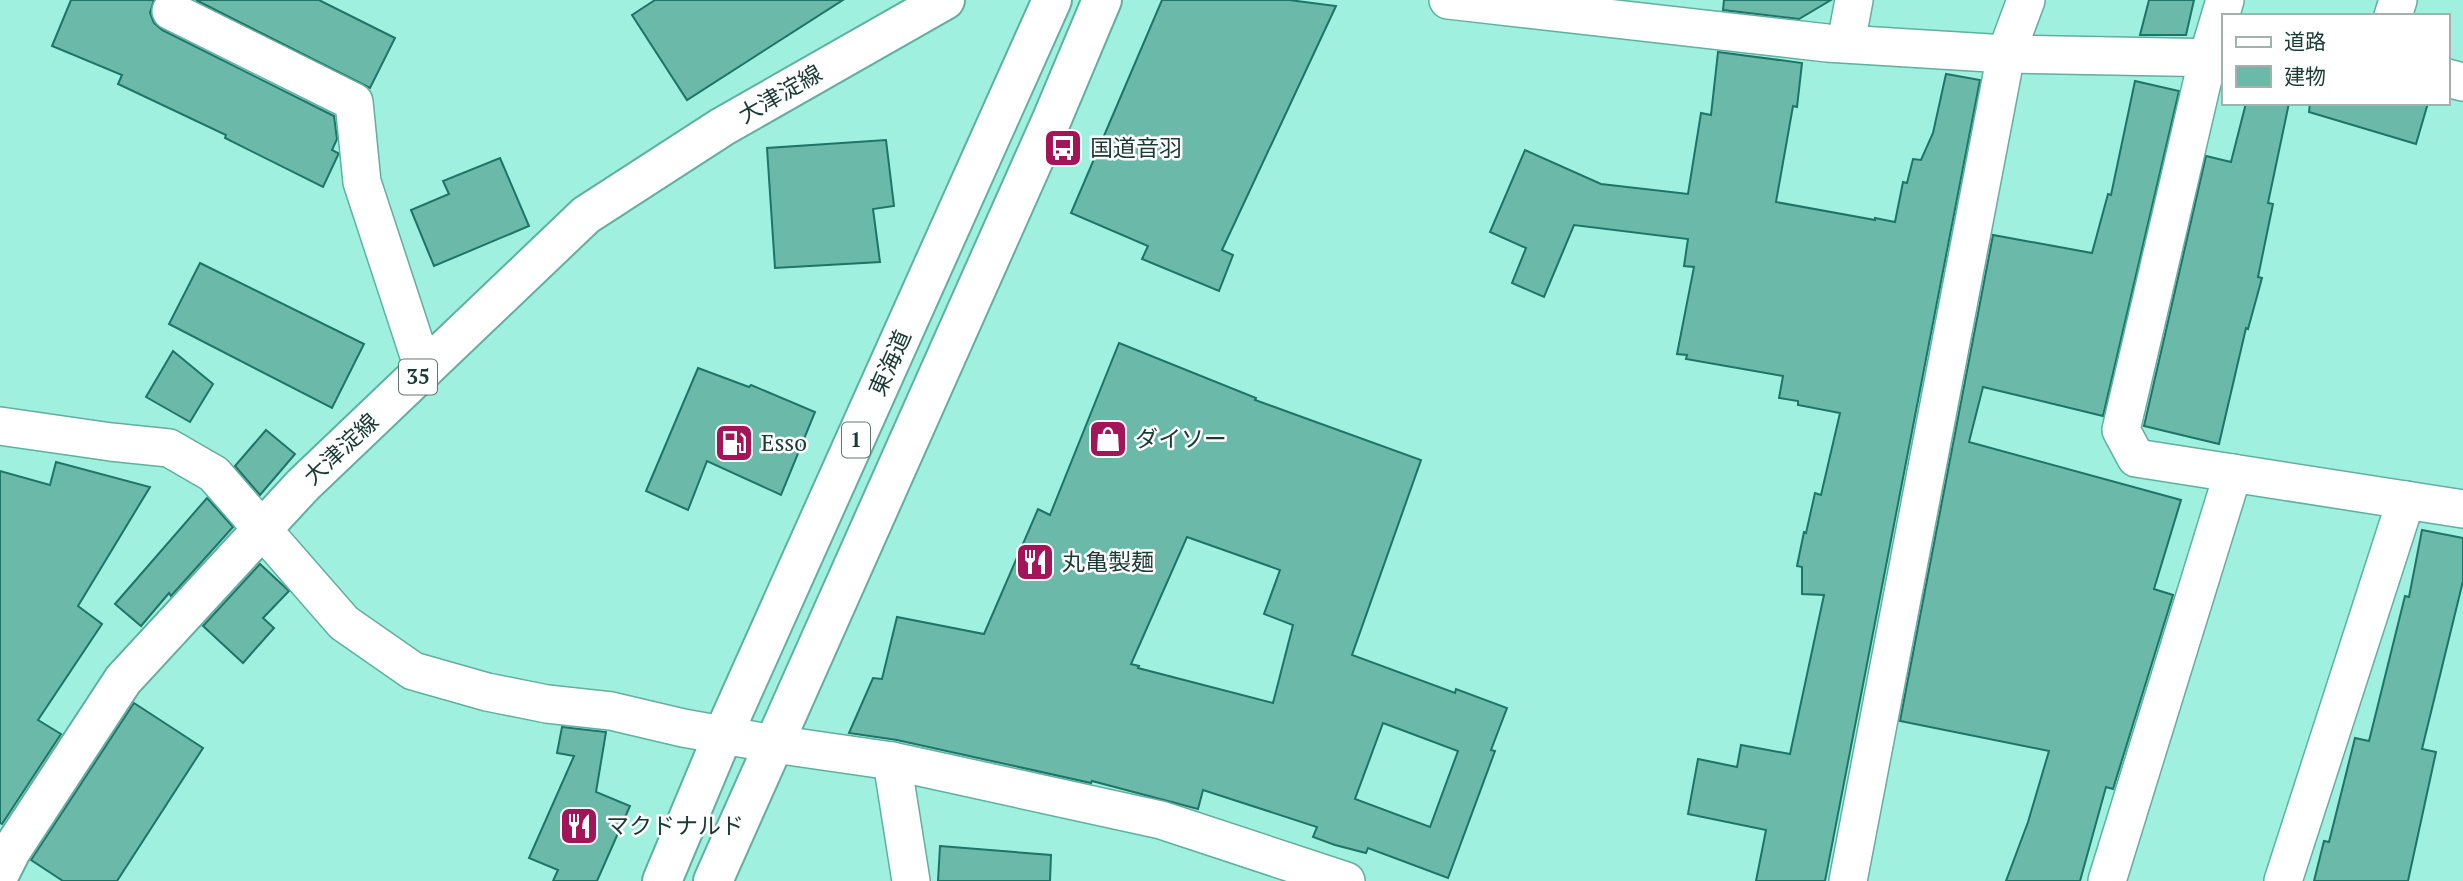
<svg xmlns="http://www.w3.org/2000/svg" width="2463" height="881" font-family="'PT Serif','Noto Sans JP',serif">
<rect width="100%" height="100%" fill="#a0f0df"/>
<g fill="#6ab9a9" stroke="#1e7466" stroke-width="2" fill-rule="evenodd">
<path d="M 71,0 L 154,0 L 150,13 L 154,23 L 162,30 L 334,116 L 337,139 L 332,150 L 338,153 L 338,155 L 323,187 L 225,138 L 226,135 L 118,84 L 122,75 L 52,46 Z"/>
<path d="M 196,0 L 319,0 L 395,38 L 370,88 Z"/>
<path d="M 655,0 L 843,0 L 687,100 L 632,15 Z"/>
<path d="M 1162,0 L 1289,0 L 1336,6 L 1222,250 L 1233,255 L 1219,291 L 1142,259 L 1148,246 L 1071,213 Z"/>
<path d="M 1724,0 L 1831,0 L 1799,19 L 1723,10 Z"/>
<path d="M 2149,0 L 2194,0 L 2186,35 L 2140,35 Z"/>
<path d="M 1718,52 L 1802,63 L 1797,107 L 1793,106 L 1776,202 L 1875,220 L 1875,218 L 1895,222 L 1903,182 L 1907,183 L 1913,159 L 1921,160 L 1933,133 L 1946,74 L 1980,80 L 1825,881 L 1756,881 L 1766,830 L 1688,814 L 1698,759 L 1737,767 L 1741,745 L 1790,754 L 1824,595 L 1802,594 L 1802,567 L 1797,566 L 1804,532 L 1806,533 L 1815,493 L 1821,495 L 1840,413 L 1798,405 L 1798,401 L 1779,398 L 1783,376 L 1686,359 L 1687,355 L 1677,354 L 1694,267 L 1684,266 L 1688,239 L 1574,225 L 1544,297 L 1512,283 L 1526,248 L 1490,232 L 1525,150 L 1601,184 L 1688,194 L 1701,113 L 1711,115 Z"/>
<path d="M 2135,81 L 2179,91 L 2103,416 L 1983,387 L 1969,442 L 2181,500 L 2154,589 L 2173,595 L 2113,789 L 2106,787 L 2080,881 L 2006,881 L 2028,822 L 2049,751 L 1900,721 L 1993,235 L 2092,253 L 2108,194 L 2111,195 Z"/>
<path d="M 2246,103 L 2289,103 L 2268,203 L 2273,204 L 2258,277 L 2262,278 L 2248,329 L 2246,328 L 2219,444 L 2144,426 L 2206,156 L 2231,162 Z"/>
<path d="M 2310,103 L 2428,103 L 2416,144 L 2309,112 Z"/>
<path d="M 886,140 L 894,206 L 873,209 L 880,262 L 775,268 L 767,148 Z"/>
<path d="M 500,158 L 529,226 L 434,266 L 411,210 L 449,194 L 443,181 Z"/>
<path d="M 200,263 L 364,344 L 332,408 L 169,324 Z"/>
<path d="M 1119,343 L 1256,398 L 1255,400 L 1421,460 L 1352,655 L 1455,693 L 1456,689 L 1507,708 L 1491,750 L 1495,751 L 1448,878 L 1368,848 L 1366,853 L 1335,845 L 1313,837 L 1317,827 L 1203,790 L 1198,809 L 1092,781 L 1091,783 L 897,740 L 849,733 L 873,678 L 882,679 L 897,617 L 984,634 L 1038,509 L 1050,515 ZM 1187,537 L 1280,570 L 1264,614 L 1293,625 L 1273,703 L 1138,668 L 1139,666 L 1131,664 ZM 1383,723 L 1458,751 L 1430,827 L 1355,799 Z"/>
<path d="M 173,351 L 213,384 L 190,422 L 146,397 Z"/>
<path d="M 698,368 L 749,387 L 751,385 L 815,412 L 781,495 L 707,461 L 688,510 L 646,491 Z"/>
<path d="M 266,430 L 295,454 L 260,495 L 235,466 Z"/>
<path d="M 56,462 L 150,487 L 78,606 L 102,624 L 38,720 L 61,734 L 2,824 L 0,823 L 0,471 L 50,485 Z"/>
<path d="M 207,498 L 233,527 L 171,596 L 169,593 L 141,626 L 115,604 Z"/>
<path d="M 2422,530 L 2463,538 L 2463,581 L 2422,749 L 2436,752 L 2408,881 L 2314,881 L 2324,841 L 2329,842 L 2355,738 L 2369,741 L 2405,596 L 2409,597 Z"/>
<path d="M 260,564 L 289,591 L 263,618 L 274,628 L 243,663 L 203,626 Z"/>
<path d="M 134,703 L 203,748 L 117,881 L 63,881 L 31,860 Z"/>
<path d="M 562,727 L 606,732 L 596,792 L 630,806 L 597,881 L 553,881 L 558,870 L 529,858 L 574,756 L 557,753 Z"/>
<path d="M 940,846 L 1051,855 L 1050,881 L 938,881 Z"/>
</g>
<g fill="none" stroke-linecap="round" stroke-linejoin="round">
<defs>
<g id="minor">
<path d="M 1448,0 L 1827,43 L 2006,54 L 2223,58"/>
<path d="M 2225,0 L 2208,57 L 2121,430 L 2136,458 L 2463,509"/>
<path d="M 171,11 L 354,102 L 362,182 L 424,371"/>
<path d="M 2393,16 L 2398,0"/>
<path d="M 1846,43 L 1854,0"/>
<path d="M 2447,78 L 2463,82"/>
<path d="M 0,426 L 111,442 L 169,448 L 214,474 L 344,623 L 413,671 L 487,692 L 547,704 L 611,711 L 683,728 L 774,744 L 892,761 L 1161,820 L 1346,881"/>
<path d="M 892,761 L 911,881"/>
<path d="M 1848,881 L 2006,54 L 2026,0"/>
<path d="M 2107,881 L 2233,473"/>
<path d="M 2283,881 L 2406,500"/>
</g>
<path id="primary" d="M 0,873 L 11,851 L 123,680 L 303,485 L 586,215 L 722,127 L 945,0"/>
<g id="trunk">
<path d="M 662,881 L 723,735 L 1052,0"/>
<path d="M 713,881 L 1052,119 L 1102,0"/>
</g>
</defs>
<use href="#minor" stroke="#60af9f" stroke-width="40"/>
<use href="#primary" stroke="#60af9f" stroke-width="42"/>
<use href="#trunk" stroke="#60af9f" stroke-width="42"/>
<use href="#minor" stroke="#fff" stroke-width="37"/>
<use href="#primary" stroke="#fff" stroke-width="38"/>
<use href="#trunk" stroke="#fff" stroke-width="38"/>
</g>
<defs>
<symbol id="bus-square" viewBox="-11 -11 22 22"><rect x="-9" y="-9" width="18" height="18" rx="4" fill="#a31459" stroke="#fff"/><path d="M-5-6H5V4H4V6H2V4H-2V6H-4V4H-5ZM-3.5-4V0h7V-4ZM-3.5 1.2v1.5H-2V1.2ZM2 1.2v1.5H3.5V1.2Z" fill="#fff"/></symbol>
<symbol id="shop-square" viewBox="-11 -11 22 22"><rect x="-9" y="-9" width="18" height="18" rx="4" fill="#a31459" stroke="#fff"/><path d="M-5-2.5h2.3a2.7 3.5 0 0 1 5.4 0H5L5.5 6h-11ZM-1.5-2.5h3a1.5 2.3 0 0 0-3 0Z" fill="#fff"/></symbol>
<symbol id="fuel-square" viewBox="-11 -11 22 22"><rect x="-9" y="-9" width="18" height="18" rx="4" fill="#a31459" stroke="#fff"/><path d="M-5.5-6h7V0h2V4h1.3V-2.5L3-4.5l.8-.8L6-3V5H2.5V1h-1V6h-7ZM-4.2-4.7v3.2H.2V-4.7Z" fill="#fff"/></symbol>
<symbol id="restaurant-square" viewBox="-11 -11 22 22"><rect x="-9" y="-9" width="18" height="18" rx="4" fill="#a31459" stroke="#fff"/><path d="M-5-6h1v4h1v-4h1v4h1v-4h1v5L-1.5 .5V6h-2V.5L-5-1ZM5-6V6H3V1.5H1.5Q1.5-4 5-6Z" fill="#fff"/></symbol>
</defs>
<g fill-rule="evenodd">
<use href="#bus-square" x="1041" y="126" width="44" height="44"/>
<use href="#shop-square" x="1086" y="417" width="44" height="44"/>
<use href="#fuel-square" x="712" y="421" width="44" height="44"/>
<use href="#restaurant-square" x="1013" y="540" width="44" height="44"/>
<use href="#restaurant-square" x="557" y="804" width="44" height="44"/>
</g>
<g text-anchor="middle" stroke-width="5" stroke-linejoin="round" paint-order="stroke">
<g fill="#fff" stroke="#5f7671" stroke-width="2">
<rect x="399" y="359.5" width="38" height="35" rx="5"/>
<rect x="842" y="422.5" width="28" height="35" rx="5"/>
</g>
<g font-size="21" font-weight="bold" fill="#1a3b34">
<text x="418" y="384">35</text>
<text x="856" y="447">1</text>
</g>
<g font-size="23" fill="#1a3b34" stroke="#fff">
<text transform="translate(780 94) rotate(-30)" y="8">大津淀線</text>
<text transform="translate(890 363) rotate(-66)" y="8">東海道</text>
<text transform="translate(341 449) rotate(-43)" y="8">大津淀線</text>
</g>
<g font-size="23" fill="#1a3b34" stroke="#fff" text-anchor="start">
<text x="1090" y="156">国道音羽</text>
<text x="1135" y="447">ダイソー</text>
<text x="761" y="451">Esso</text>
<text x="1062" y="570">丸亀製麺</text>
<text x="606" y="834">マクドナルド</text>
</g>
</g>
<rect x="2222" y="14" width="228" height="91" fill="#ffffff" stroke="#a3b1ae" stroke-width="2"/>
<rect x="2236" y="37" width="35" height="10" fill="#ffffff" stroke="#a3b1ae" stroke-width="2"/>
<text x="2284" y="49" font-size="21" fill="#1a3b34">道路</text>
<rect x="2236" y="66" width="35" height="21" fill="#6ab9a9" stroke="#a3b1ae" stroke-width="2"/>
<text x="2284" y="84" font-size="21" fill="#1a3b34">建物</text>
</svg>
